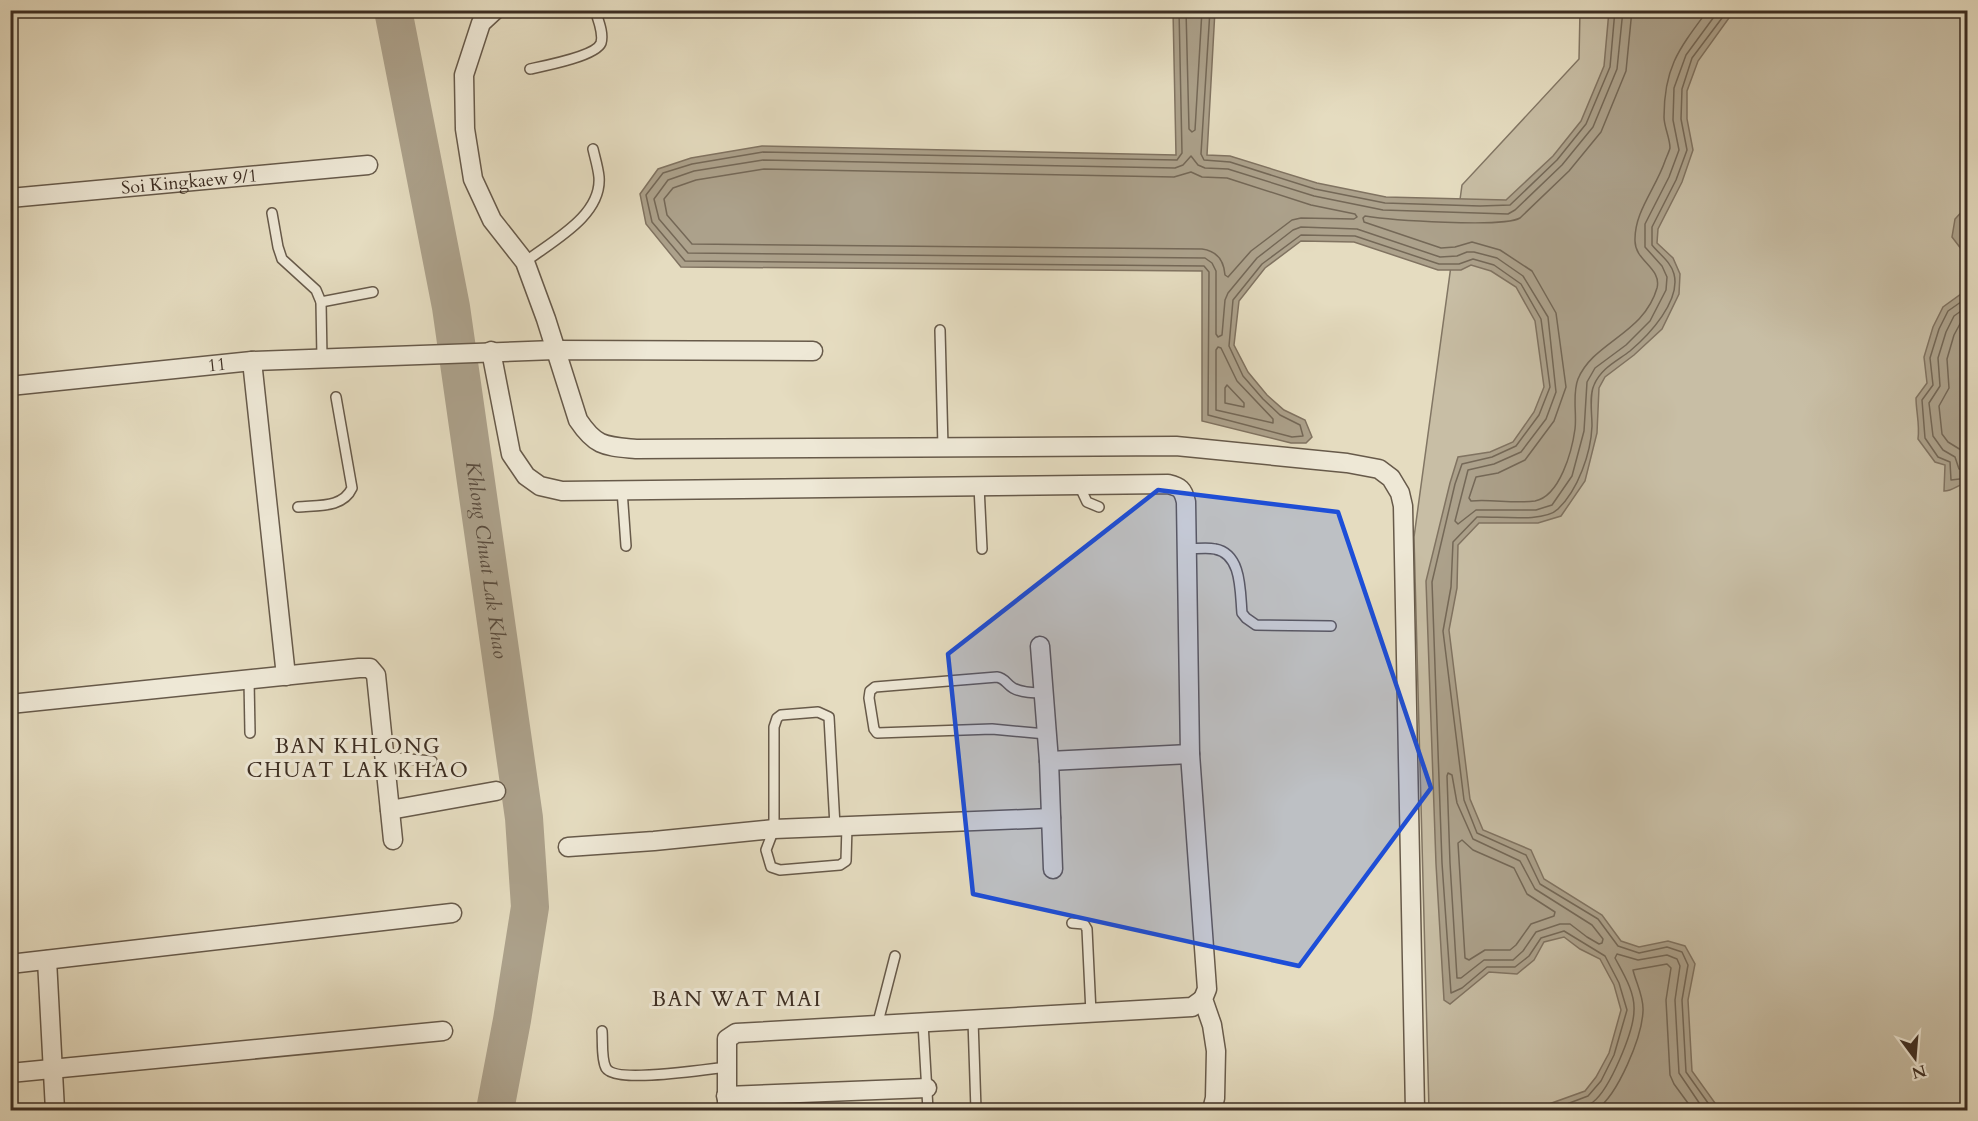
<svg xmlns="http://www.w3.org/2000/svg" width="1978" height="1121" font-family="Cardo,serif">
<rect width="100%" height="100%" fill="#e5dcc0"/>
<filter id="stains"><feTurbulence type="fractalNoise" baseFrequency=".00333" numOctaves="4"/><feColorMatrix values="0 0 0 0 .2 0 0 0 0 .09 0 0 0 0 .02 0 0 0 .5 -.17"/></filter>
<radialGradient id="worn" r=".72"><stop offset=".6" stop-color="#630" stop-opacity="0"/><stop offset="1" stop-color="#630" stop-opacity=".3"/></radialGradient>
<path fill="#c8bea5" stroke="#827664" stroke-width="1.5" d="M 1580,11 L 1967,11 L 1967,1110 L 1429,1110 L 1414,537 L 1462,185 L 1579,59 Z"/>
<g fill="#aca18b" stroke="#807361" stroke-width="1.5">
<path d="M 1215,10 L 1207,155 L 1230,156 L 1317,183 L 1386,197 L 1506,200 L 1553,156 L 1581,121 L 1604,66 L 1609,11 L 1734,11 L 1698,61 L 1687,91 L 1687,119 L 1693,150 L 1682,182 L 1658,229 L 1657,243 L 1673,258 L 1680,274 L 1679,294 L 1662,329 L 1634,355 L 1605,377 L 1599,388 L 1597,433 L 1585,481 L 1561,516 L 1538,523 L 1479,523 L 1458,545 L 1457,588 L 1449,630 L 1470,799 L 1483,830 L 1531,850 L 1544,879 L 1602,915 L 1621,941 L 1639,947 L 1668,941 L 1685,946 L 1695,964 L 1688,1000 L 1692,1071 L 1720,1110 L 1542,1110 L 1549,1104 L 1585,1091 L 1596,1077 L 1609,1053 L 1621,1010 L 1614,985 L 1600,959 L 1580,949 L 1564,937 L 1544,942 L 1534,960 L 1517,974 L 1489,972 L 1450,1004 L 1444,1000 L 1436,864 L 1426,581 L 1450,483 L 1458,457 L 1490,452 L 1513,442 L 1534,412 L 1544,387 L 1535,321 L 1516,287 L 1491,271 L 1471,265 L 1461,270 L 1438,270 L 1354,242 L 1301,241 L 1265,268 L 1239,301 L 1234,345 L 1248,372 L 1267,395 L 1284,410 L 1305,420 L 1312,437 L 1306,443 L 1291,443 L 1202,421 L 1202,271 L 681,267 L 646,224 L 640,194 L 658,169 L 691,158 L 762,146 L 1176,155 L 1173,11 Z"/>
<path d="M 1967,206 L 1967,262 L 1965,254 L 1952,237 L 1955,219 Z"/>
<path d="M 1967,285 L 1967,483 C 1958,484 1954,491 1944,491 L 1945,465 L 1935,462 L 1918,439 C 1920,425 1916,411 1916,398 L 1927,383 L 1924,357 L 1933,327 L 1943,307 L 1965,291 Z"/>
</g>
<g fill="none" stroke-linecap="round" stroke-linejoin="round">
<g stroke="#746857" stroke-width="1.5">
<path d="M 1179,10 L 1182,153 L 1177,160 L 763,152 L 692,164 L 663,173 L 646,195 L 652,222 L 685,261 L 1204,266 L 1209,272 L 1208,415 L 1292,437 L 1303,436 L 1300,425 L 1280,415 L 1263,399 L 1243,376 L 1229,346 L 1233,300 L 1262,264 L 1301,235 L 1355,236 L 1439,264 L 1459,264 L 1473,259 L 1494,265 L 1521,284 L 1541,319 L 1550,387 L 1539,415 L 1516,446 L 1492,457 L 1462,464 L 1455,484 L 1432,582 L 1442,863 L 1451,993 L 1462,988 L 1487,967 L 1515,967 L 1529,956 L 1541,938 L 1564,931 L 1605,956 L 1619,983 L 1627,1010 L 1614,1055 L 1601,1081 L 1588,1096 L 1551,1110"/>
<path d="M 1186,10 L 1189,129 L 1192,132 L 1195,130 L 1202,10"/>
<path d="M 1210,10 L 1201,154 L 1204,160 L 1230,162 L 1315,189 L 1385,203 L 1480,206 L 1510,205 L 1557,160 L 1586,124 L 1610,67 L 1615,10"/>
<path d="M 1623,10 L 1617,69 L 1593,127 L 1562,165 L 1515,210 L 1508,214 L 1383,210 L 1314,196 L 1228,169 L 1205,168 L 1198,165 L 1191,156 L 1183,165 L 1175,168 L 763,160 L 694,171 L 668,180 L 654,199 L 659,219 L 688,253 L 1205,258 L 1212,263 L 1216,271 L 1216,334 L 1218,337 L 1222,335 L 1225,300 L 1228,293 L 1257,258 L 1293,230 L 1301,227 L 1357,229 L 1440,257 L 1457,256 L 1467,252 L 1474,252 L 1497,258 L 1523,276 L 1548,317 L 1556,392 L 1546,419 L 1521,452 L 1494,464 L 1468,470 L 1455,521 L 1458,524 L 1476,510 L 1536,510 L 1552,505 L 1572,476 L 1584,431 L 1587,382 L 1595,368 L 1626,345 L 1650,321 L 1666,290 L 1667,277 L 1662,266 L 1645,247 L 1645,224 L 1669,177 L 1679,150 L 1673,120 L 1674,88 L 1686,55 L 1719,10"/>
<path d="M 1632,10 L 1626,71 L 1601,132 L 1569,171 L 1520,218 C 1503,228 1389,220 1365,216 L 1363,218 L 1364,222 L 1441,248 L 1455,247 L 1472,242 L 1500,250 L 1532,271 L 1556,313 L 1566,387 L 1554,421 L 1525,460 L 1498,473 L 1476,477 L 1469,498 L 1471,501 C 1492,499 1514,504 1535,501 C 1560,496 1572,451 1575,429 C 1577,414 1572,394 1578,379 C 1593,342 1644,334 1657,288 C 1662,268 1635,261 1635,241 C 1634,212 1656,188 1665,161 C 1666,158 1669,152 1670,148 C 1670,138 1664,127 1664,117 C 1664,67 1679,49 1708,10"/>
<path d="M 764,169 L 1174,177 L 1191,172 L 1202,177 L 1227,178 L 1311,205 L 1355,214 L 1357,217 L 1354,219 L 1301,218 L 1292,220 L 1251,251 L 1228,277 L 1225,275 C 1224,261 1217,251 1202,249 L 692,244 L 667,215 L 664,199 L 673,188 L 696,180 Z"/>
<path d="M 1968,297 L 1948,311 L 1939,329 L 1930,358 L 1933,385 L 1922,400 L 1925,438 L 1938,457 L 1950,462 L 1951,480 L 1968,478"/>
<path d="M 1968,306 L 1954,316 L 1946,332 L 1938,358 L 1940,386 L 1929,403 L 1933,436 L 1943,450 L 1955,457 L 1959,469 L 1968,470"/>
<path d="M 1968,317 L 1961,322 L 1954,335 L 1947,359 L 1949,388 L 1939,406 L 1942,434 L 1948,442 L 1961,450 L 1968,461"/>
<path d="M 1218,347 L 1221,348 L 1237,381 L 1273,419 L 1273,423 L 1216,410 L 1216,350 Z"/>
<path d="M 1227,385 L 1244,403 L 1244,407 L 1225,403 L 1225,388 Z"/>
<path d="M 1448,773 L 1452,775 L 1457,803 L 1473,839 L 1520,861 L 1535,889 L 1592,925 L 1603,939 L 1602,943 L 1599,944 L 1587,937 L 1570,924 L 1560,924 L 1536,932 L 1523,951 L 1513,960 L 1484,960 L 1461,978 L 1457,978 L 1450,863 L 1447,776 Z"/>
<path d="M 1462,840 L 1473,850 L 1514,868 L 1527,894 L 1555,912 L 1554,916 L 1531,924 L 1516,945 L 1510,950 L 1485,950 L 1469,960 L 1465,958 L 1458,843 Z"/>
<path d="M 1571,1110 C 1578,1108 1587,1106 1593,1102 C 1610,1089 1634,1031 1634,1010 C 1635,992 1623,973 1615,958 L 1617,954 L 1638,960 L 1667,955 L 1677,959 L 1680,966 L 1675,1000 L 1679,1073 L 1704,1110"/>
<path d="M 1596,1110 C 1618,1095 1642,1037 1643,1011 C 1644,997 1636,983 1633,970 L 1667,964 L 1671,968 L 1666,1000 L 1670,1075 L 1674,1084 L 1693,1110"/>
<path d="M 1713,1110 L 1686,1072 L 1682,1000 L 1688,965 L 1682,952 L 1667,947 L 1639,953 L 1618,946 L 1598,919 L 1540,884 L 1526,855 L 1477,833 L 1464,800 L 1443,631 L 1451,587 L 1453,542 L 1477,517 C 1497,516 1544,523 1558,509 C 1578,490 1591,453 1592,426 C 1592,413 1589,396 1594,385 C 1601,368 1617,361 1630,351 C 1649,335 1681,301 1674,274 C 1671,262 1660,255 1652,245 L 1652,227 L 1676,180 L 1687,150 L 1681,119 L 1682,89 L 1692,58 L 1728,10"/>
</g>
<path stroke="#aca18b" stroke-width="38" id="s1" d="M 393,10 L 451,307 L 524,818 L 530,907 L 512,1020 L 495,1110"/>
<defs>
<g id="service">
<path d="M 530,69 C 544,66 596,56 601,43 C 604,33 598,20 595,10"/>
<path d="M 272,213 L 278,247 L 282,259 L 316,290 L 321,302 L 322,358"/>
<path d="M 525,262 C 552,241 602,216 599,177 C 598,167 595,158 593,149"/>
<path d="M 321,302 L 373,292"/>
<path d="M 940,330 L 943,447"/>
<path d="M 1079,485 L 1087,502 L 1099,507"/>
<path d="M 979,486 L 982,549"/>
<path d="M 622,490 L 626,546"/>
<path d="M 298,507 C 318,505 343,508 352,488 L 336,397"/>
<path d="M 1187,549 C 1196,549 1206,547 1215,549 C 1242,554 1240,591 1242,613 L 1246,618 L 1256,625 L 1331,626"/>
<path d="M 249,680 L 250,733"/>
<path d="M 1044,693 C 1034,693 1022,693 1013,688 C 1006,684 1005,678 997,677 L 875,687 L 870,691 L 869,698 L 874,729 L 877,733 L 992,729 L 1046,734"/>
<path d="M 385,757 L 432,761"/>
<path d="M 835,826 L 829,717 L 818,712 L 781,715 L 777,718 L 774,727 L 774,829 L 766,850 L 771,867 L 780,870 L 840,865 L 846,861 L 847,826"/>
<path d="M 1072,923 L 1084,924 L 1087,929 L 1091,1013"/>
<path d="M 973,1020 L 976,1110"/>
<path d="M 923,1023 L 928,1110"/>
<path d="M 877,1026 L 895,956"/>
<path d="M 602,1031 C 603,1041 601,1059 606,1068 C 615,1084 708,1069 727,1067"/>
</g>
<g id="minor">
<path d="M 495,10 L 481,23 L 464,75 L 465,129 L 473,179 L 492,220 L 525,262 L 546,319 L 578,420 C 596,447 605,446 636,449 L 1176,446 L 1347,463 L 1379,469 L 1391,478 L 1400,493 L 1403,506 L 1415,1110"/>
<path id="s2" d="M 10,198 L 368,165"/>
<path d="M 491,351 L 511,454 L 526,476 L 540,486 L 562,491 L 1168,484 C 1180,487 1183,489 1186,502 L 1190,754 L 1207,989 L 1203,999 L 1212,1025 L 1216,1051 L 1215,1098 L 1212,1110"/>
<path d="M 252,361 L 286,676"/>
<path id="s3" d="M 10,386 L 252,361 L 555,350 L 813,351"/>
<path d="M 1040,646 L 1049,761 L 1053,869"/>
<path d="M 10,704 L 359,668 L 370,668 L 376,675 L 393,840"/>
<path d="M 1049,761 L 1190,754"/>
<path d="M 390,810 L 496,791"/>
<path d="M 568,847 L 654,841 L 774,829 L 1051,818"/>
<path d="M 47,960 L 55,1110"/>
<path d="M 10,964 L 452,913"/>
<path d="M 10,1073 L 443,1031"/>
<path d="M 726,1096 L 927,1088"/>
<path d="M 727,1110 L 727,1039 L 736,1033 L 1192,1007 L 1203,999"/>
</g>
</defs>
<use href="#service" stroke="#675a4a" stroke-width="12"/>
<use href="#minor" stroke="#675a4a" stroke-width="21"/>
<use href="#service" stroke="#eee8d6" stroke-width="9"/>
<use href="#minor" stroke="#eee8d6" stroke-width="18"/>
</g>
<path fill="#1d4ed8" fill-opacity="0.2" stroke="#1d4ed8" stroke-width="4.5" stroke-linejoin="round" d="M 1158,490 L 1338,512 L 1431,788 L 1299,966 L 973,894 L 948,654 Z"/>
<g text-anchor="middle" stroke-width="6" stroke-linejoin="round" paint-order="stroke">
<g font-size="18" fill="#3d2e23" stroke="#eee8d6">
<text dy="6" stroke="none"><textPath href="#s2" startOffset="180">Soi Kingkaew 9/1</textPath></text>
<text dy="6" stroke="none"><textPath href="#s3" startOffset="208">11</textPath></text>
</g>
<g font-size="20" font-style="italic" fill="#594b3d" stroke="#eee8d6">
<text dy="7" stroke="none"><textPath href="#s1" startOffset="558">Khlong Chuat Lak Khao</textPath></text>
</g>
<g font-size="21" letter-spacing="1.5" fill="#3d2e23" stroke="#eee8d6">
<text x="358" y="753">BAN KHLONG<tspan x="358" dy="24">CHUAT LAK KHAO</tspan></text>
<text x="737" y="1006">BAN WAT MAI</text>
</g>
</g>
<rect width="1978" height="1121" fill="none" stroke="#e5dcc0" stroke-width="36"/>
<rect x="12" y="12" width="1954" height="1097" fill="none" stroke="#3d2e23" stroke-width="3"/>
<rect x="18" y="18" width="1942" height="1085" fill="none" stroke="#3d2e23" stroke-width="1.5"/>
<g transform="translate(1915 1058) rotate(164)" stroke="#eee8d6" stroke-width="4.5" paint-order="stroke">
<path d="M0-4.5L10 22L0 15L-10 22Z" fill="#3d2e23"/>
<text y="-9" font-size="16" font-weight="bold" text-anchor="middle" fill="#3d2e23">N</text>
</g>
<rect width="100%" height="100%" filter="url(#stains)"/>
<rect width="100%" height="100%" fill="url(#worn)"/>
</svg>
